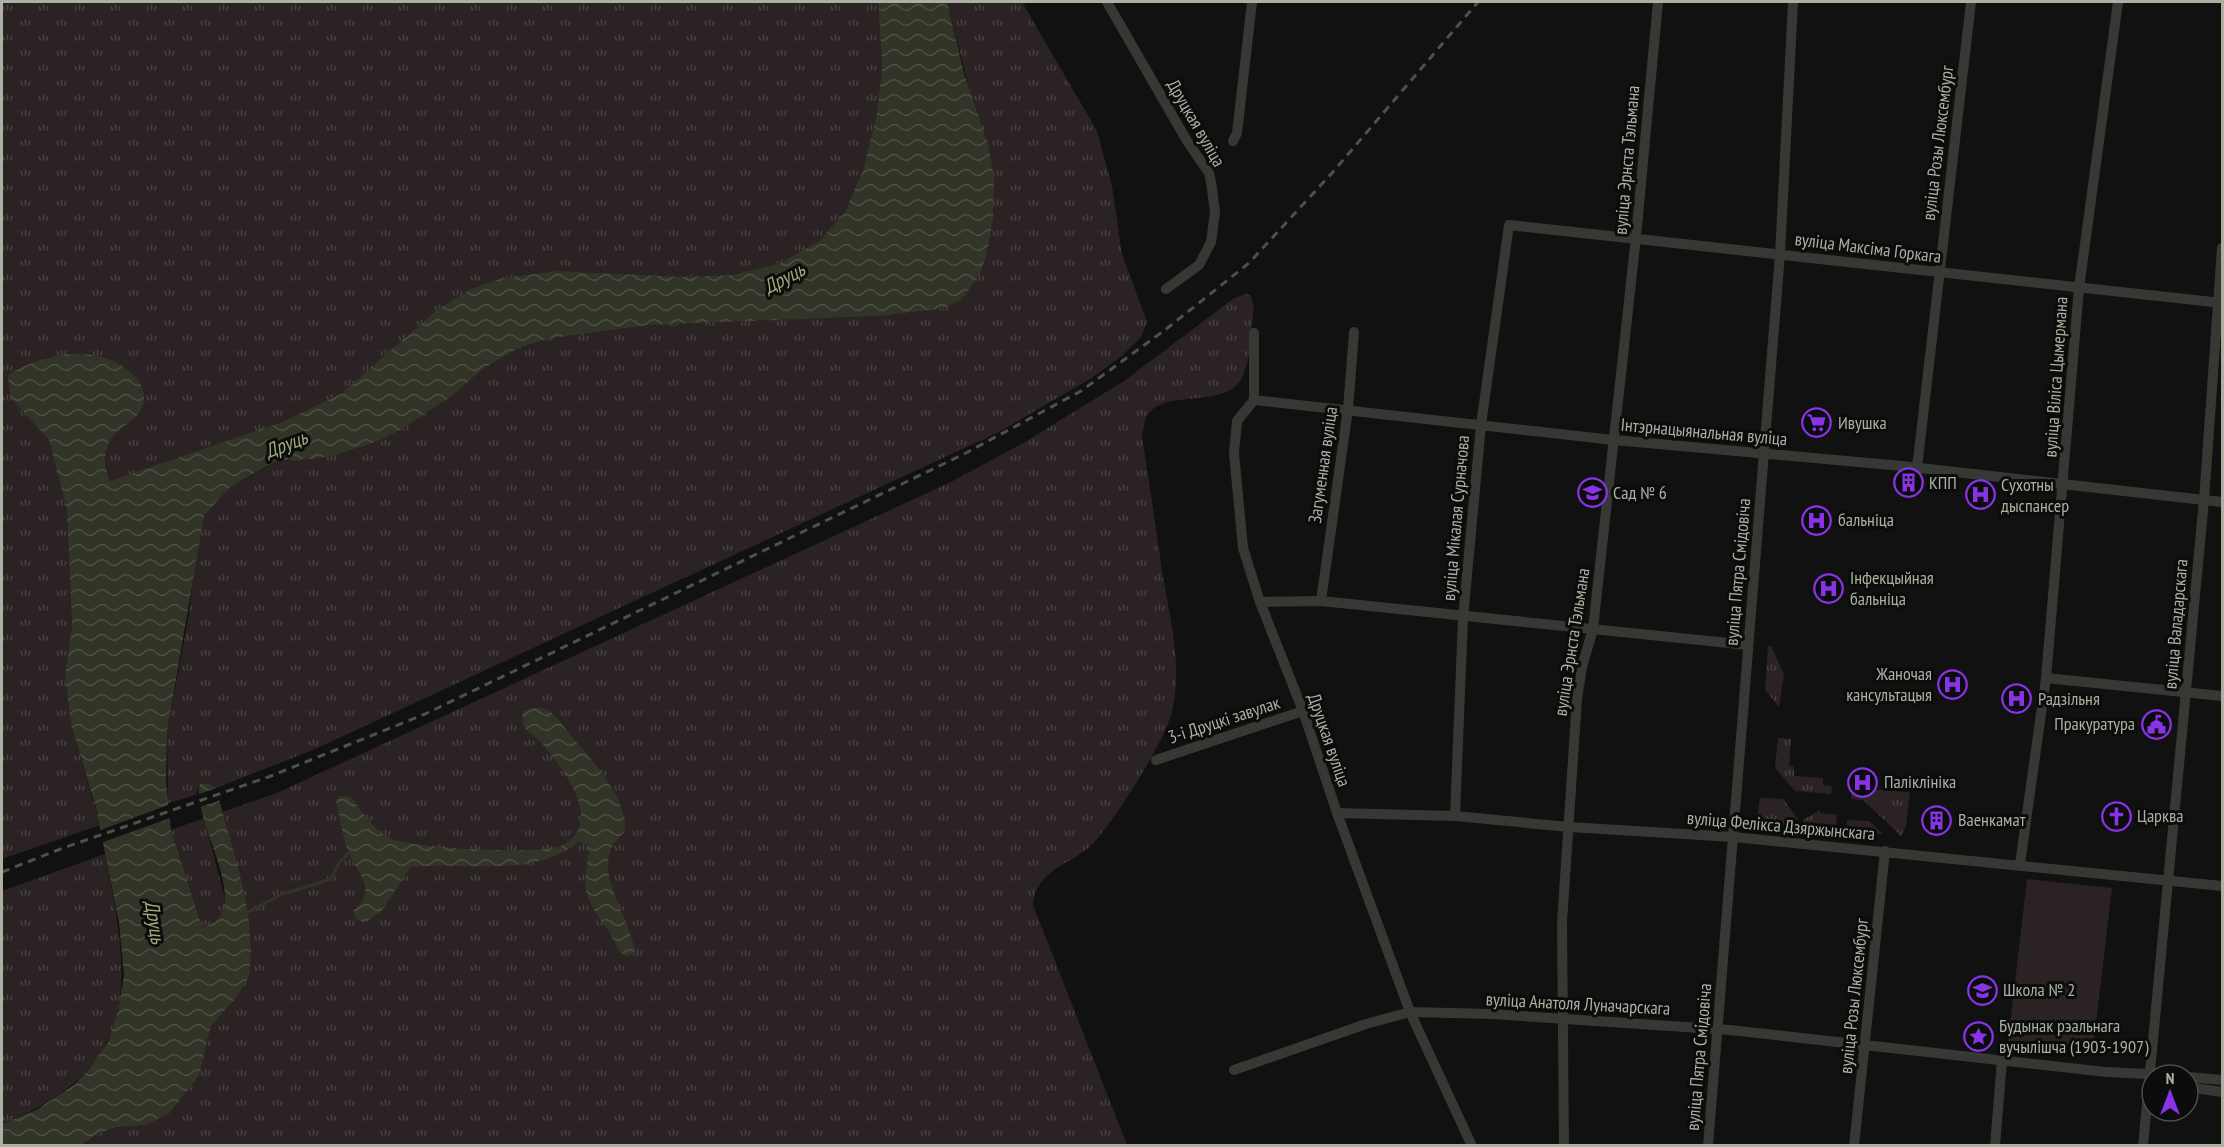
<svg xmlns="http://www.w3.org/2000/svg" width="2224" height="1147" font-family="'PT Sans Narrow',sans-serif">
<defs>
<pattern id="grass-tufts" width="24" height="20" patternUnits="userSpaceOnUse" patternTransform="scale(1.5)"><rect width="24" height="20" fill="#2b2323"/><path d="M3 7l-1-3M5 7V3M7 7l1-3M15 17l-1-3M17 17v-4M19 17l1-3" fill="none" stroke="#474140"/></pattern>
<pattern id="water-waves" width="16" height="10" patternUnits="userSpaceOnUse" patternTransform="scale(1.5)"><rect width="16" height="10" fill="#313427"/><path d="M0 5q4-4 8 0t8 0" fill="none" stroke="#4c4f43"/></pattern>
</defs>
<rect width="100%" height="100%" fill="#101110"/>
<g fill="url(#grass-tufts)">
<path d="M 2,2 L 878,2 L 882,65 L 877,113 L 864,167 L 845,212 L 819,241 L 780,263 L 733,275 L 686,277 L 557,271 L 502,278 L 473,288 L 342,393 L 282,422 L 127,477 L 110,481 C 99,441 109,437 139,413 L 93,354 L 45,358 L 11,397 L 49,440 L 67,510 L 72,626 L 65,676 L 71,725 L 100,825 L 2,859 Z"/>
<path d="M 947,2 L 1022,2 L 1097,131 L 1112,186 L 1122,254 L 1147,322 L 1141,337 L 1123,355 L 1090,379 L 999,432 L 313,750 L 216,788 L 208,783 L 200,784 L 196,795 L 168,803 L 167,732 L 188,619 L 197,549 L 204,516 L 229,488 L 280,460 L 333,456 L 379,441 L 404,428 L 452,396 L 483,369 L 517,349 L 546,339 L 649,325 L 882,316 L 945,308 L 961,300 L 987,253 L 993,220 L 974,107 Z"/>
<path d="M 1245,294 L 1250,295 L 1254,306 C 1251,327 1252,355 1243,375 C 1227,413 1162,385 1146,418 C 1144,423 1143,431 1142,437 C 1149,482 1156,526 1162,571 C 1170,619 1186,677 1168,724 C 1158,750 1108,833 1087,849 C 1065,866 1035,873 1033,905 L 1127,1145 L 82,1146 L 100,1133 L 117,1127 L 146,1125 L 169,1114 L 199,1076 L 211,1026 L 235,999 L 248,912 L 223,812 L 279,792 L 951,482 L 1025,442 L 1124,381 L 1233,299 Z"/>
<path d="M 1768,646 L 1771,646 L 1784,674 L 1779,707 L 1765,690 Z"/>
<path d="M 1778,738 L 1791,739 L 1789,766 L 1794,767 L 1794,776 L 1823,778 L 1823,785 L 1832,786 L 1831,794 L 1795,791 L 1775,768 Z"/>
<path d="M 1851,788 L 1910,792 L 1906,826 L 1901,836 L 1863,800 L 1851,799 Z"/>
<path d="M 1760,798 L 1783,799 L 1798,819 L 1782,828 L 1756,826 Z"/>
<path d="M 1820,810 L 1820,813 L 1837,815 L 1836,828 L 1807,826 L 1803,820 Z"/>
<path d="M 204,818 L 227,906 C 221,919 217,925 202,927 L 171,830 Z"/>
<path d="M 1847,820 L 1869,821 L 1883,834 L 1847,832 Z"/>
<path d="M 105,854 C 131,984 144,1067 2,1124 L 2,891 Z"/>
</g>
<path fill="#2b2323" d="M 2027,879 L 2112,888 L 2093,1049 L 2008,1042 Z"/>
<g fill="url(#water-waves)">
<path d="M 878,2 L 947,2 L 964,73 L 988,144 L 994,177 L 993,220 L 987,253 L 980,274 L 961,300 L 945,308 L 882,316 L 649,325 L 546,339 L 517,349 L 483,369 L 452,396 L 404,428 L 379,441 L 333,456 L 311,459 L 280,460 L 264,468 L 229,488 L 204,516 L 167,732 L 166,780 L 171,830 L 202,927 C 260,916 189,818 200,784 L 208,783 L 216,788 L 239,871 L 248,912 L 251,951 L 249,977 L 235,999 L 211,1026 L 199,1076 L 169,1114 L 146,1125 L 117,1127 L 100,1133 L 82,1145 L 2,1146 L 2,1124 L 36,1110 L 74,1085 L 89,1069 L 108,1042 L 118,1011 L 124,975 L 119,923 L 96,808 L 71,725 L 65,676 L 72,626 L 67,510 L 49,440 L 10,397 L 8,375 C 43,353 98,342 131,373 C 138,379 144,387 144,396 C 146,430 89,423 110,481 L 282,422 L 342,393 L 437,310 L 473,288 L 502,278 L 557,271 L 686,277 L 732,275 L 780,263 L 819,241 L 845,212 L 864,167 L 877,113 L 882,65 Z"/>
<path d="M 534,708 C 539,708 544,708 548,710 C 558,717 565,729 573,738 C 591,759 631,802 624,833 C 584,865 631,914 635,953 L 627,956 L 619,952 C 613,932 595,917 588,897 C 581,879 590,863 588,845 L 579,841 C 537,879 464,861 411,867 L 380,913 L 364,923 L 355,918 L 353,911 C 379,889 358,876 349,853 C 343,839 340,818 336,802 L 339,796 L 349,796 C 363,812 374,832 395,840 C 418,848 542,856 563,845 C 572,840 577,834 580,825 C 588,800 556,759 540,741 C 536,737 530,734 526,729 C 522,724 522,718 523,712 Z"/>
</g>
<g fill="#101110">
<path d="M 219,787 L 223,799 L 197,808 L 194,796 Z"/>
<path d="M 171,804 L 173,817 L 100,843 L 98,831 Z"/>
</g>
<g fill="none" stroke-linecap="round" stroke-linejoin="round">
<path stroke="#313427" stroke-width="3" d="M 246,913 L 283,894 L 331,879 L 339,863 L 349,853"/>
<g stroke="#353833" stroke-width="10">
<path d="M 1107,2 L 1187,141 L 1209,173 L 1211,182 L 1215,212 L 1211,242 L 1199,265 L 1166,289"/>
<path d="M 1233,141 L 1237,133 L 1252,2"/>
<path d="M 1254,333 L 1254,400 L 1237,421 L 1234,453 L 1243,548 L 1260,602 L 1303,711 L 1337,813 L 1410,1012 L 1472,1146"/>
<path d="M 1254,400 L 1614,440 L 1902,466 L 2222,502"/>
<path d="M 1917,468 L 1971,2"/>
<path d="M 1321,601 L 1348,409 L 1354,332"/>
<path d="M 1260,602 L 1321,601 L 1748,645"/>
<path d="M 2046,678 L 2222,696"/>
<path d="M 1156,760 L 1303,711"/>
<path d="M 1337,813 L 1455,816 L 1569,827 L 1733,837 L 2222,886"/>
<path d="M 1455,816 L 1463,618 L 1481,425 L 1509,225 L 2222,303"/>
<path d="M 2020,864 L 2046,678 L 2079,288 L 2118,2"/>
<path d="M 1234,1070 L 1366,1024 L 1410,1012 L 1492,1014 L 1730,1030 L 2106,1072 L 2169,1075"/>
<path d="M 2188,1077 L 2222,1080"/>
<path d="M 2188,1087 L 2222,1092"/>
<path d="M 1564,1146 L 1562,923 L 1577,699 L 1582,667 L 1593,629 L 1636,237 L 1658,2"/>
<path d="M 1708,1146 L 1780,254 L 1793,2"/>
<path d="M 1854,1146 L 1885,851"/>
<path d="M 1995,1146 L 2002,1060"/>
<path d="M 2143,1146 L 2204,500 L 2222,248"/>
</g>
<path stroke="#4d514a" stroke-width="3" stroke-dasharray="8 6" stroke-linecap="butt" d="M 2,872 L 63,848 L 271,776 L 425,714 L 962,455 L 1081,391 L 1165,330 L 1249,263 L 1332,173 L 1478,2"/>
</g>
<defs>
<symbol id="supermarket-ring" viewBox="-11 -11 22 22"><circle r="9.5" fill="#0b0c0b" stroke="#8833e6" stroke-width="1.5"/><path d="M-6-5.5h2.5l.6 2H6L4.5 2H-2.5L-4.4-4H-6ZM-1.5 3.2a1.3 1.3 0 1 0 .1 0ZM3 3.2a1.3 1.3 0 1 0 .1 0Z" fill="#8833e6"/></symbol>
<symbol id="building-ring" viewBox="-11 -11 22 22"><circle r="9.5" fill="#0b0c0b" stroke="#8833e6" stroke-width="1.5"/><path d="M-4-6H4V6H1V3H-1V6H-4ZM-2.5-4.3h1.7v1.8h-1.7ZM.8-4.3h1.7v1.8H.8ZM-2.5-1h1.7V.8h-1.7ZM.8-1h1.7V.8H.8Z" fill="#8833e6"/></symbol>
<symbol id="school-ring" viewBox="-11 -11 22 22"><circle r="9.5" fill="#0b0c0b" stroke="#8833e6" stroke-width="1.5"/><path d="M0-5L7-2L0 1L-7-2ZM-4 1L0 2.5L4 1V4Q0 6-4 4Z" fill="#8833e6"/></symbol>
<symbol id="hospital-ring" viewBox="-11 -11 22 22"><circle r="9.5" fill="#0b0c0b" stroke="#8833e6" stroke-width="1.5"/><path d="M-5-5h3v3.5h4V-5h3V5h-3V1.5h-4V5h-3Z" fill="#8833e6"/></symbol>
<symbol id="civic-ring" viewBox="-11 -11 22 22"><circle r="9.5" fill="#0b0c0b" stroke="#8833e6" stroke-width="1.5"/><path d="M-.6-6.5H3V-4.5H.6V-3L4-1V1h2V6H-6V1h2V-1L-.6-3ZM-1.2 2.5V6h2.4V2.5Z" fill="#8833e6"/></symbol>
<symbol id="church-ring" viewBox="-11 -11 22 22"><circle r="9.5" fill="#0b0c0b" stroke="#8833e6" stroke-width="1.5"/><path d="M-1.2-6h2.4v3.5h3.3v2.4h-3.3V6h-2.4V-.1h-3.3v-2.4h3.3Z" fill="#8833e6"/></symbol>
<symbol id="sight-ring" viewBox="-11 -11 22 22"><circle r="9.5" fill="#0b0c0b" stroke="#8833e6" stroke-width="1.5"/><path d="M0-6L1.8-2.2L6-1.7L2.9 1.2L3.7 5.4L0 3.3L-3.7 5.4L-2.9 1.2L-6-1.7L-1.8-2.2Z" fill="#8833e6"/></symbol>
</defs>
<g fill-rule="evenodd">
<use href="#supermarket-ring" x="1800" y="406" width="33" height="33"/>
<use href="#building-ring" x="1892" y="466" width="33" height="33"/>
<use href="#school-ring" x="1576" y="476" width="33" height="33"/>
<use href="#hospital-ring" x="1964" y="478" width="33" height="33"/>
<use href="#hospital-ring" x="1800" y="504" width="33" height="33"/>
<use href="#hospital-ring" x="1812" y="572" width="33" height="33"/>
<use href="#hospital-ring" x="1936" y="668" width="33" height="33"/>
<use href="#hospital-ring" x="2000" y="682" width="33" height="33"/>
<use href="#civic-ring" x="2140" y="708" width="33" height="33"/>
<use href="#hospital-ring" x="1846" y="766" width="33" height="33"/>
<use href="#church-ring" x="2100" y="800" width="33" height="33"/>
<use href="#building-ring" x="1920" y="804" width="33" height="33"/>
<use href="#school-ring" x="1966" y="974" width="33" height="33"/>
<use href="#sight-ring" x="1962" y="1020" width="33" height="33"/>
</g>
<g text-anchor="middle" stroke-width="6" stroke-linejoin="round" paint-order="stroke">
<g font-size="18" fill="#aab1a2" stroke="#0b0c0b">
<text transform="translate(1196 123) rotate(60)" y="6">Друцкая вуліца</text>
<text transform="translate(1938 143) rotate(-83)" y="6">вуліца Розы Люксембург</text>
<text transform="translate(1627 160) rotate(-85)" y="6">вуліца Эрнста Тэльмана</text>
<text transform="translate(1868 248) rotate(7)" y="6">вуліца Максіма Горкага</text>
<text transform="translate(2056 377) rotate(-86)" y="6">вуліца Віліса Цымермана</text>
<text transform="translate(1704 432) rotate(5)" y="6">Інтэрнацыянальная вуліца</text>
<text transform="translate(1323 465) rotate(-82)" y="6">Загуменная вуліца</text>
<text transform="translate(1456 518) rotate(-85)" y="6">вуліца Мікалая Сурначова</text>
<text transform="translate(1738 572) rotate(-85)" y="6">вуліца Пятра Смідовіча</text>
<text transform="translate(2176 624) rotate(-85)" y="6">вуліца Валадарскага</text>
<text transform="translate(1572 642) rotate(-81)" y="6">вуліца Эрнста Тэльмана</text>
<text transform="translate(1224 720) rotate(-18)" y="6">3-і Друцкі завулак</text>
<text transform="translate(1329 740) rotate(71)" y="6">Друцкая вуліца</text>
<text transform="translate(1781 826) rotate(5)" y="6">вуліца Фелікса Дзяржынскага</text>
<text transform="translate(1854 996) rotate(-84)" y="6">вуліца Розы Люксембург</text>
<text transform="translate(1578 1004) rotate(3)" y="6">вуліца Анатоля Луначарскага</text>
<text transform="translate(1699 1057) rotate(-85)" y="6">вуліца Пятра Смідовіча</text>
</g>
<g font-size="18" fill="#aab1a2" stroke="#0b0c0b" text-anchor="start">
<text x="1838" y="429">Ивушка</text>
<text x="1929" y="489">КПП</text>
<text x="2001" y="491">Сухотны<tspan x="2001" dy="21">дыспансер</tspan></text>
<text x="1613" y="499">Сад № 6</text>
<text x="1838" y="526">бальніца</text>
<text x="1850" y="584">Інфекцыйная<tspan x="1850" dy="21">бальніца</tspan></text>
<text x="1932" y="680" text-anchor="end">Жаночая<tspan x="1932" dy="21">кансультацыя</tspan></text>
<text x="2038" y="705">Радзільня</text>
<text x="2135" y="730" text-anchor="end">Пракуратура</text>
<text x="1884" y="788">Паліклініка</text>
<text x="2137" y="822">Царква</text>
<text x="1958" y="826">Ваенкамат</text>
<text x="2003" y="996">Школа № 2</text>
<text x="1999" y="1032">Будынак рэальнага<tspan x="1999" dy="21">вучылішча (1903-1907)</tspan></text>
</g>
<g font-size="20" font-style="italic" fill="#9eab7a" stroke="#0b0c0b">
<text transform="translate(784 278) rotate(-28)" y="7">Друць</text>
<text transform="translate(286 444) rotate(-21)" y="7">Друць</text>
<text transform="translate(155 922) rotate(81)" y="7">Друць</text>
</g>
</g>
<rect width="2224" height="1147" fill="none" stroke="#aab1a2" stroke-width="6"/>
<g transform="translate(2170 1093)"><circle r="28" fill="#0b0c0b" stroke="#4b4e47" stroke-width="1.5"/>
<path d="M0-4.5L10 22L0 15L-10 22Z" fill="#8833e6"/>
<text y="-9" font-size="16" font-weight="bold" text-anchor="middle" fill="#aab1a2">N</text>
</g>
</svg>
